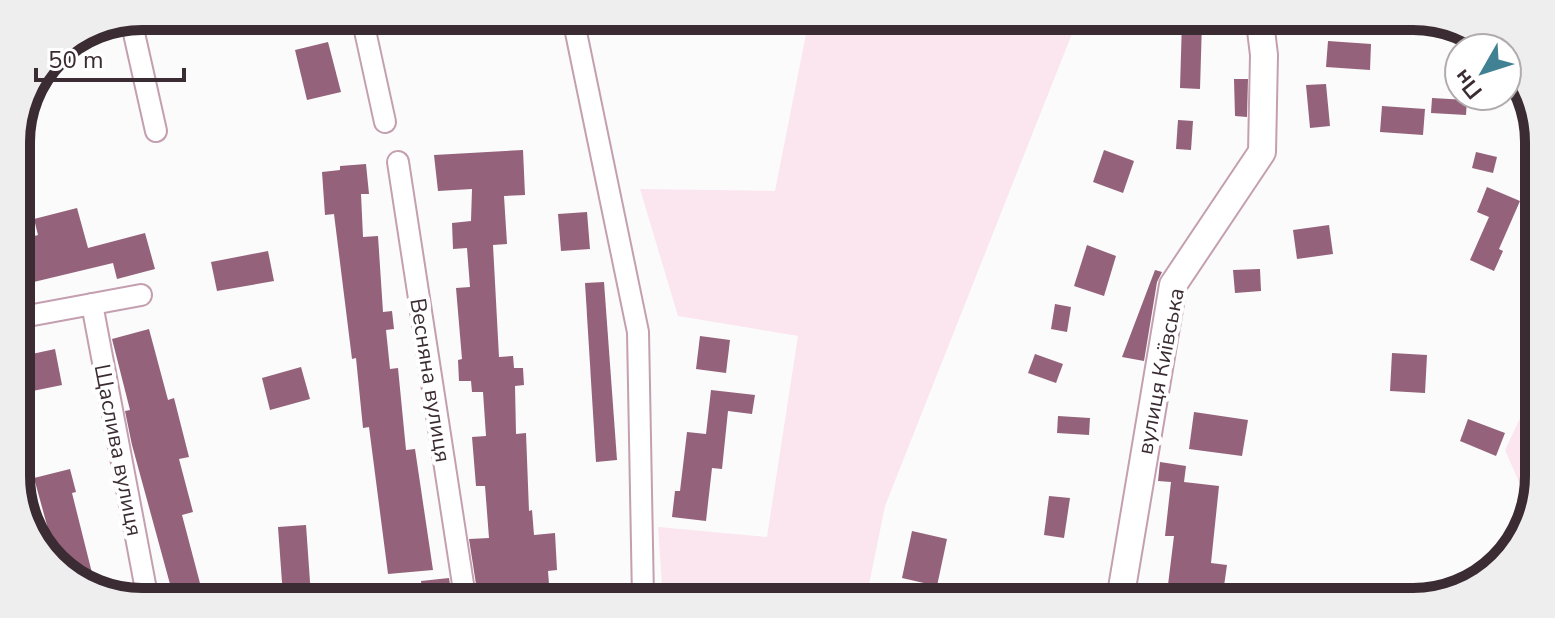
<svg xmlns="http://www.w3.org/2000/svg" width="1555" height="618" font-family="'Nunito Sans',sans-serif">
<rect width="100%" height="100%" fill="#fbfbfb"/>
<g fill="#fbe5ef">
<path d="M 809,19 L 1077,21 L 885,506 L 866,599 L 663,598 L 658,527 L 767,537 L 798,336 L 678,316 L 640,189 L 775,191 Z"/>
<path d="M 1530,326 L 1535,327 L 1532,512 L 1505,450 L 1524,410 L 1522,368 Z"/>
</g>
<g fill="#94627a">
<path d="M 1182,21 L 1202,22 L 1200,89 L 1180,88 Z"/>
<path d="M 1328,41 L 1371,44 L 1370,70 L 1326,67 Z"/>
<path d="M 328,42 L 341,92 L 307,100 L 295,50 Z"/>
<path d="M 1234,79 L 1248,79 L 1247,117 L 1235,116 Z"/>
<path d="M 1326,84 L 1330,126 L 1310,128 L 1306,85 Z"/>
<path d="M 1432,98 L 1467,100 L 1466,115 L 1431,113 Z"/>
<path d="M 1382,106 L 1425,109 L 1423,135 L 1380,132 Z"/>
<path d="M 1178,120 L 1193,121 L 1191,150 L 1176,149 Z"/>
<path d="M 523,150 L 525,195 L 504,196 L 507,244 L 493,245 L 499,357 L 513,356 L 514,368 L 523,368 L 524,385 L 515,386 L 516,434 L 526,433 L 529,511 L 532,510 L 534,535 L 555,533 L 557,570 L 548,571 L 550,597 L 478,597 L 469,539 L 489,538 L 485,486 L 476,486 L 472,437 L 486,436 L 483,392 L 472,392 L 471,381 L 459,381 L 458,360 L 462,359 L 456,288 L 470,287 L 467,248 L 453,249 L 452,223 L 471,221 L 472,189 L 438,191 L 434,155 Z"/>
<path d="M 1104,150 L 1134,161 L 1123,193 L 1093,182 Z"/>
<path d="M 1476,152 L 1497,157 L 1493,173 L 1472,168 Z"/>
<path d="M 366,164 L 369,194 L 361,194 L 363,237 L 378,236 L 383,312 L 392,311 L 394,329 L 386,330 L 390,369 L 398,368 L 406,450 L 415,449 L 433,570 L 388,574 L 369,427 L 363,428 L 356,358 L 352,359 L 334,214 L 325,215 L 322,172 L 340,170 L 340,166 Z"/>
<path d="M 1487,187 L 1520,201 L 1499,249 L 1503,251 L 1494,271 L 1470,260 L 1489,217 L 1477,212 Z"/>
<path d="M 77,208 L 88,248 L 145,233 L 155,269 L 117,279 L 113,263 L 17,286 L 17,241 L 38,235 L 34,219 Z"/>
<path d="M 587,212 L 590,249 L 561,251 L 558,214 Z"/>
<path d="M 1329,225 L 1333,254 L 1297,259 L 1293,230 Z"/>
<path d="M 1087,245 L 1116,256 L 1104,296 L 1074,286 Z"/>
<path d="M 268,251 L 274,281 L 217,291 L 211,262 Z"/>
<path d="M 1260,269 L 1261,291 L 1235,293 L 1233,270 Z"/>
<path d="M 1155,270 L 1162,272 L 1157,282 L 1144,361 L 1122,357 Z"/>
<path d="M 604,282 L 617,460 L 596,462 L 585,283 Z"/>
<path d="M 1055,304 L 1071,307 L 1067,332 L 1051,329 Z"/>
<path d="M 149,329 L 168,400 L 174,398 L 189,457 L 179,459 L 193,512 L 182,515 L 201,587 L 173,595 L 132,445 L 125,411 L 130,410 L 112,339 Z"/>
<path d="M 700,336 L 730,340 L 726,373 L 696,369 Z"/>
<path d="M 55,349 L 62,385 L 18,394 L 18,357 Z"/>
<path d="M 1392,353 L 1427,355 L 1425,393 L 1390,391 Z"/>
<path d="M 1035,354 L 1063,364 L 1056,383 L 1028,373 Z"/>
<path d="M 301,367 L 310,399 L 270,410 L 262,378 Z"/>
<path d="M 711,390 L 755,395 L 752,414 L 728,411 L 722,469 L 712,468 L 706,521 L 672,517 L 675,491 L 680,491 L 687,432 L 706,434 Z"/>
<path d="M 1194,412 L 1248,420 L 1242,456 L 1189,449 Z"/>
<path d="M 1058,416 L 1090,418 L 1089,435 L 1057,433 Z"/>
<path d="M 1468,419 L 1505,433 L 1496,456 L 1460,441 Z"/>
<path d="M 1160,462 L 1186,466 L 1184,482 L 1219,486 L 1211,563 L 1227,565 L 1222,600 L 1167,593 L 1174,536 L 1165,536 L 1171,482 L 1158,481 Z"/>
<path d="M 70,469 L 76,492 L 72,493 L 97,593 L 48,559 L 40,531 L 48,529 L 34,478 Z"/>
<path d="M 1049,496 L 1070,498 L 1064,538 L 1044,535 Z"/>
<path d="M 306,525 L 311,596 L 283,596 L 278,527 Z"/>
<path d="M 912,531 L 947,539 L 937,586 L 902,578 Z"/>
<path d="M 449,578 L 452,597 L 423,597 L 421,581 Z"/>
</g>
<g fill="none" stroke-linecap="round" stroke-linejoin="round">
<defs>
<g id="minor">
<path d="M 362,17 L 385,122"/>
<path d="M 573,18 L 638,332 L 643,598"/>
<path d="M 131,20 L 156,131"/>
<path d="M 398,162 L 465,597"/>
<path d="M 92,304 L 147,595"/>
<path d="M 17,318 L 141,295"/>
</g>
<path id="tertiary" d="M 1120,600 L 1173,285 L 1262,152 L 1264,55 L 1260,22"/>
</defs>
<use href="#minor" stroke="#c49fb0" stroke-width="24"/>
<use href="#tertiary" stroke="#c49fb0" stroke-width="30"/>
<use href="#minor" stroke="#fff" stroke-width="20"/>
<use href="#tertiary" stroke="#fff" stroke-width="26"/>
</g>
<g text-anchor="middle" stroke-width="8" stroke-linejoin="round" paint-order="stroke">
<g font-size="22" fill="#3b2c33" stroke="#fff">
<text transform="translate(1160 371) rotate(-79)" y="8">вулиця Київська</text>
<text transform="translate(431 380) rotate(81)" y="8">Весняна вулиця</text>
<text transform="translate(119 450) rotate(79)" y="8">Щаслива вулиця</text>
</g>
</g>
<path d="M0 0H1555V618H0ZM142 30H1413A112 112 0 0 1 1525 142V476A112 112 0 0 1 1413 588H142A112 112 0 0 1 30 476V142A112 112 0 0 1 142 30Z" fill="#efeeef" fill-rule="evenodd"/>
<path fill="none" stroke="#3b2c33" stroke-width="10" d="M142 30H1413A112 112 0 0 1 1525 142V476A112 112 0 0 1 1413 588H142A112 112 0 0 1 30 476V142A112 112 0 0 1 142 30Z"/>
<g transform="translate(1483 72) rotate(231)"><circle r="38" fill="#ffffff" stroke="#b1abad" stroke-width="2"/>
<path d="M0-6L14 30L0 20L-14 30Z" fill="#408193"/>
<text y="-12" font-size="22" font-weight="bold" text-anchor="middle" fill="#3b2c33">Пн</text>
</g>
<path d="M36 68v12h148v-12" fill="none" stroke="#3b2c33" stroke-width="4"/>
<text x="48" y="68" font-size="24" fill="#3b2c33" stroke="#ffffff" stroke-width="6" paint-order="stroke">50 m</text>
</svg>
